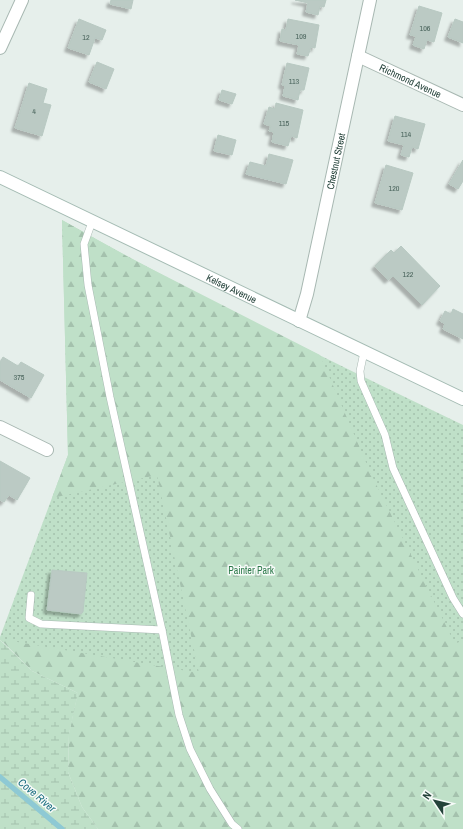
<svg xmlns="http://www.w3.org/2000/svg" width="463" height="829" font-family="'Archivo Narrow',sans-serif">
<defs>
<pattern id="grass-dots" width="8" height="8" patternUnits="userSpaceOnUse"><rect width="8" height="8" fill="#bfe0c8"/><path d="M2 2h.1M6 6h.1" fill="none" stroke="#a4c1ad" stroke-width="1.8" stroke-linecap="round"/></pattern>
<pattern id="forest-firs" width="22" height="20" patternUnits="userSpaceOnUse"><rect width="22" height="20" fill="#bfe0c8"/><path d="M5 1l3.5 6h-7zM16 11l3.5 6h-7z" fill="#a4c1ad"/></pattern>
<pattern id="wetland-marsh" width="20" height="14" patternUnits="userSpaceOnUse"><rect width="20" height="14" fill="#bfe0c8"/><path d="M1 5h8M5 5V1M11 12h8M15 12V8" fill="none" stroke="#a4c1ad"/></pattern>
<filter id="shadow"><feDropShadow dx="-3.5" dy="3.5" stdDeviation="1" flood-color="#0004"/></filter>
</defs>
<rect width="100%" height="100%" fill="#e6efeb"/>
<path fill="url(#grass-dots)" d="M 62,220 C 193,294 328,360 463,425 L 463,829 L 98,829 L 69,734 L 78,693 L 0,640 L 0,637 L 68,455 Z"/>
<path fill="url(#forest-firs)" d="M 62,220 L 130,258 L 320,355 L 371,474 L 455,644 L 463,640 L 463,829 L 98,829 L 82,807 L 68,772 L 69,734 L 78,693 L 32,671 L 0,639 L 199,673 L 157,475 L 52,498 L 68,455 Z"/>
<path fill="url(#wetland-marsh)" d="M 0,640 L 32,671 L 78,693 L 69,734 L 68,772 L 82,807 L 98,829 L 0,829 Z"/>
<g fill="none" stroke-linecap="round" stroke-linejoin="round">
<path stroke="#8ec9d4" stroke-width="5.5" d="M 0,777 L 62,829"/>
</g>
<g fill="#bbcac4" stroke="#b8c9c2" filter="url(#shadow)">
<path d="M 111,0 L 133,0 L 131,9 L 110,4 Z"/>
<path d="M 295,0 L 326,0 L 324,7 L 320,6 L 318,15 L 306,12 L 308,3 Z"/>
<path d="M 419,6 L 442,13 L 434,42 L 427,40 L 424,49 L 413,45 L 416,36 L 410,35 Z"/>
<path d="M 79,19 L 106,30 L 102,40 L 95,38 L 89,55 L 68,48 Z"/>
<path d="M 288,19 L 319,25 L 315,48 L 311,47 L 308,56 L 297,54 L 299,45 L 280,41 L 282,29 L 286,30 Z"/>
<path d="M 455,19 L 463,22 L 463,43 L 448,37 Z"/>
<path d="M 97,62 L 114,69 L 106,89 L 89,82 Z"/>
<path d="M 287,63 L 309,68 L 304,90 L 300,90 L 298,100 L 283,96 L 285,86 L 282,85 Z"/>
<path d="M 29,83 L 47,89 L 43,103 L 51,105 L 42,136 L 15,128 Z"/>
<path d="M 222,90 L 236,94 L 232,104 L 219,100 Z"/>
<path d="M 276,103 L 303,110 L 297,138 L 291,136 L 288,146 L 272,142 L 274,132 L 269,131 L 271,126 L 264,124 L 269,107 L 275,109 Z"/>
<path d="M 395,116 L 425,124 L 418,149 L 412,147 L 409,157 L 401,155 L 404,145 L 388,141 Z"/>
<path d="M 218,135 L 236,140 L 232,155 L 214,151 Z"/>
<path d="M 269,154 L 293,160 L 286,184 L 246,174 L 250,162 L 266,166 Z"/>
<path d="M 463,160 L 463,181 L 458,189 L 449,184 Z"/>
<path d="M 386,165 L 413,173 L 402,210 L 375,203 Z"/>
<path d="M 401,246 L 440,286 L 422,305 L 393,276 L 388,280 L 375,266 L 391,250 L 394,253 Z"/>
<path d="M 453,309 L 463,314 L 463,339 L 443,329 L 445,324 L 440,321 L 445,311 L 451,314 Z"/>
<path d="M 3,357 L 18,366 L 21,362 L 44,375 L 31,398 L 0,380 L 0,362 Z"/>
<path d="M 0,461 L 30,478 L 17,500 L 9,495 L 4,502 L 0,500 Z"/>
<path d="M 52,570 L 87,573 L 83,612 L 81,614 L 47,610 Z"/>
</g>
<g fill="none" stroke-linecap="round" stroke-linejoin="round">
<defs>
<g id="lane">
<path d="M 92,222 L 84,244 L 88,285 L 110,397 L 162,630 L 179,715 L 190,749 L 210,789 L 232,824 L 238,829"/>
<path d="M 364,352 L 360,371 L 361,381 L 385,435 L 393,468 L 453,598 L 463,614"/>
<path d="M 31,595 L 29,618 L 41,624 L 162,630"/>
</g>
<g id="street">
<path d="M 0,48 L 22,0"/>
<path id="s1" d="M 358,56 L 463,105"/>
<path id="s2" d="M 299,321 L 307,294 L 370,0"/>
<path d="M 0,427 L 47,450"/>
</g>
<g id="secondary">
<path id="s3" d="M 0,177 L 463,399"/>
</g>
</defs>
<use href="#lane" stroke="#a8b8b2" stroke-width="8"/>
<use href="#street" stroke="#a8b8b2" stroke-width="14"/>
<use href="#secondary" stroke="#a4bbb3" stroke-width="14"/>
<use href="#lane" stroke="#fff" stroke-width="7"/>
<use href="#street" stroke="#fff" stroke-width="12"/>
<use href="#secondary" stroke="#fff" stroke-width="12"/>
</g>
<g text-anchor="middle" stroke-width="3" stroke-linejoin="round" paint-order="stroke">
<g font-size="8" fill="#4a645c">
<text x="425" y="31">106</text>
<text x="301" y="39">109</text>
<text x="86" y="40">12</text>
<text x="294" y="84">113</text>
<text x="34" y="114">4</text>
<text x="284" y="126">115</text>
<text x="406" y="137">114</text>
<text x="394" y="191">120</text>
<text x="408" y="277">122</text>
<text x="19" y="380">375</text>
</g>
<g font-size="10" fill="#24423a" stroke="#f7fbf9">
<text dy="4" stroke="none"><textPath href="#s1" startOffset="58">Richmond Avenue</textPath></text>
<text dy="4" stroke="none"><textPath href="#s2" startOffset="164">Chestnut Street</textPath></text>
<text dy="4" stroke="none"><textPath href="#s3" startOffset="257">Kelsey Avenue</textPath></text>
</g>
<g font-size="10" fill="#2d7a4b" stroke="#f7fbf9">
<text x="251" y="574">Painter Park</text>
</g>
<g font-size="11" font-style="italic" fill="#1c6f80" stroke="#f7fbf9">
<text transform="translate(37 795) rotate(40)" y="4">Cove River</text>
</g>
</g>
<g transform="translate(435 801) rotate(305)" stroke="#f7fbf9" stroke-width="3" paint-order="stroke">
<path d="M0-3L7 15L0 10L-7 15Z" fill="#24423a"/>
<text y="-6" font-size="11" font-weight="bold" text-anchor="middle" fill="#24423a">N</text>
</g>
</svg>
